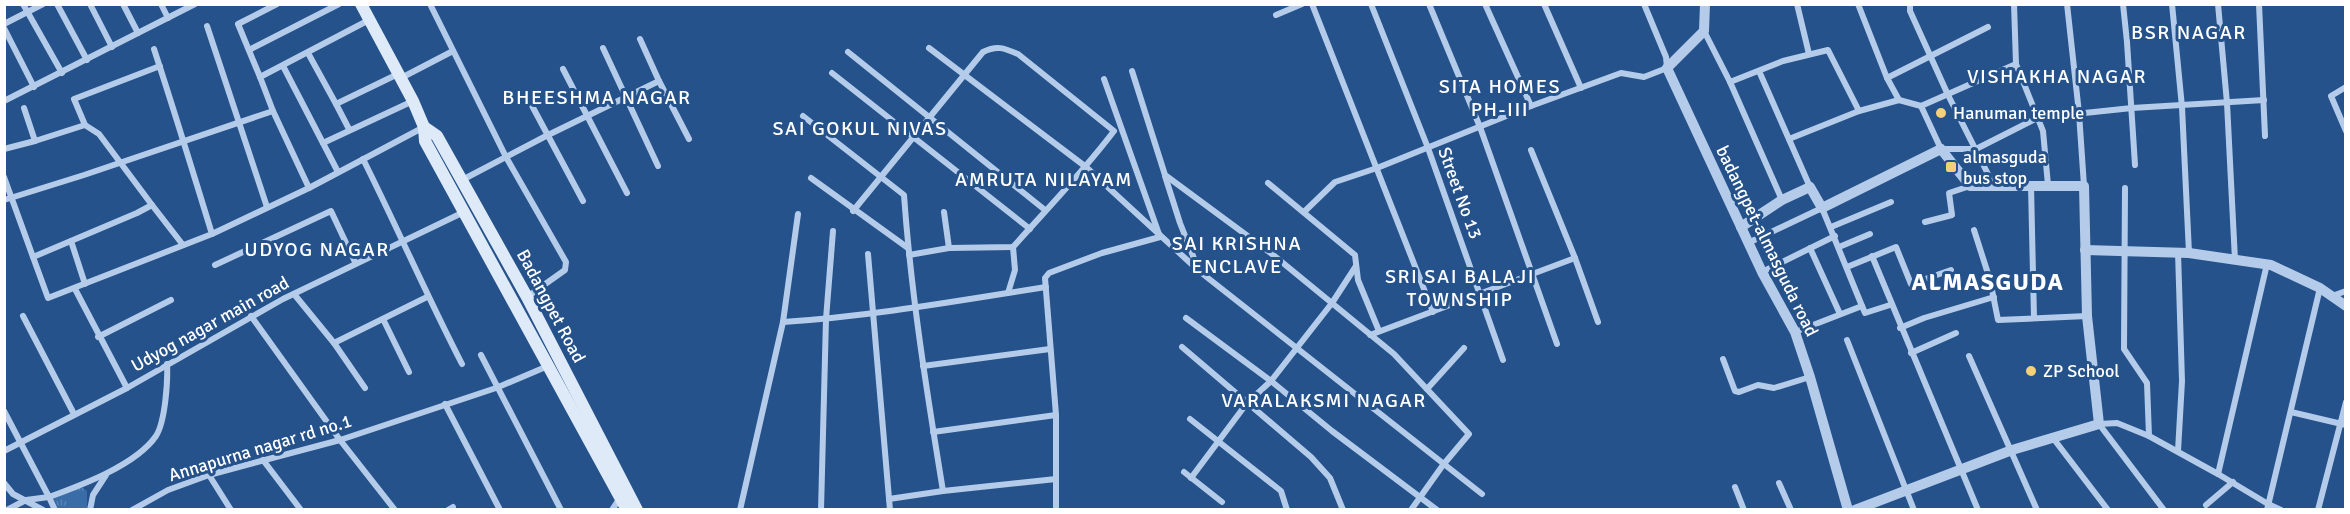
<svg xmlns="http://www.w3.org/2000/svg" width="2350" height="514" font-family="Signika,sans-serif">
<defs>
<pattern id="park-tufts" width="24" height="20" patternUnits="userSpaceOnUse" patternTransform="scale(1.5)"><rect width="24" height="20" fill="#3a6ca8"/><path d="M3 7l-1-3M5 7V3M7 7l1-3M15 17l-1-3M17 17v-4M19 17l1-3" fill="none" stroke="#5882b5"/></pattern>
</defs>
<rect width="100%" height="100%" fill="#25528b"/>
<path fill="url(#park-tufts)" d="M 80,486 L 87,491 L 87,509 L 58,509 L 53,497 Z"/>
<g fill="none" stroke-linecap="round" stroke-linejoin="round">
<g stroke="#b4ccea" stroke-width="6">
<path d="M 23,4 L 62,73"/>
<path d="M 57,4 L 87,60"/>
<path d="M 90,4 L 112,47"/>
<path d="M 123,4 L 138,33"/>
<path d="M 161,4 L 168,18"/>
<path d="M 430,4 L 506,157 L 566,262 L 565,270 L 527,297"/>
<path d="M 1312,4 L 1433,312"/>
<path d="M 1371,4 L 1428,148 L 1503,360"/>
<path d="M 1429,4 L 1480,127 L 1557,344"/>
<path d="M 1485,4 L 1531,106"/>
<path d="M 1544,4 L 1581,88"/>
<path d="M 1797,4 L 1809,54"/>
<path d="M 1858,4 L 1887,78 L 1899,100"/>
<path d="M 1910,4 L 1910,11 L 1948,95 L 1994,186"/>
<path d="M 2014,4 L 2016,64 L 2043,131 L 2048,185"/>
<path d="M 2067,4 L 2079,113 L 2084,186"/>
<path d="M 2123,4 L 2127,42 L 2135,165"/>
<path d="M 2172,4 L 2182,107 L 2189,253"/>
<path d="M 2218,4 L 2227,103 L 2235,260"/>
<path d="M 2259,4 L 2265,136"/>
<path d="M 1276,15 L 1302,4"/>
<path d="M 4,24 L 43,4"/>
<path d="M 207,26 L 267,207"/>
<path d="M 4,28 L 34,87"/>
<path d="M 1704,31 L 1730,82 L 1782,200"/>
<path d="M 603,48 L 658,166"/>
<path d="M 929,48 L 1086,167 L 1199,271"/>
<path d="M 154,49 C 174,110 193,172 212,234 L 48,298 L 33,257 L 137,213 L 152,205 L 99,134 L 85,125 L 74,99 L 160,66"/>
<path d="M 249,50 L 339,4"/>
<path d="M 848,52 L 1045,210"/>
<path d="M 308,53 L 336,104"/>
<path d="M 283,66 L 338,172"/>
<path d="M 563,69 L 627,193"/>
<path d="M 1132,71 L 1165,175 L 1272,254 L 1394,354 L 1469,434 L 1443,465 L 1411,510"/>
<path d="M 1759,71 L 1810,187"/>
<path d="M 832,73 L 1030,229"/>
<path d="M 260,77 L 238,24 L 277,4"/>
<path d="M 401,78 L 453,51"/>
<path d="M 1887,78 L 1988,27"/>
<path d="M 659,81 L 689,139"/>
<path d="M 1730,82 L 1783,61 L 1828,50 L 1859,111"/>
<path d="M 2346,87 L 2331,96 L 2346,131"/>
<path d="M 4,101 L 195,4"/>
<path d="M 530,102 L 583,201"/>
<path d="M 1921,106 L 1941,149 L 1976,149 L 2037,118 L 2132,108 L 2264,100"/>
<path d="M 273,111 L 309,188"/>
<path d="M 803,116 L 904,195 C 911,294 927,393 943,491 L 889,499"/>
<path d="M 349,129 L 336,104 L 398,74"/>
<path d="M 1789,139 L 1859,111 L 1899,100 L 1921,106 L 2016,64"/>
<path d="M 35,141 L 85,125"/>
<path d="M 323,143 L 413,101"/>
<path d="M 4,149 L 35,141 L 24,108"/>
<path d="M 363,159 C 397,227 427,296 462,364"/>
<path d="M 1165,176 L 1180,223 L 1199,271 L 1482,494"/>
<path d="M 4,177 L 33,257"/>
<path d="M 811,178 L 908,248"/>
<path d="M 462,180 L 546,136 L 659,81 L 640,39"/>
<path d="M 1268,183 L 1355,255 L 1358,280 L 1379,331"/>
<path d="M 2031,186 L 2034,318"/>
<path d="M 2125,188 L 2124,349 L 2147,383 L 2149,436"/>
<path d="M 4,200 L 84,175 L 273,111 L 260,77 L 369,20"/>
<path d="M 152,205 L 183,245"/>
<path d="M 853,211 L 983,52 C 997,45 1004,48 1018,54 L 1114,131 C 1083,172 1047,209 1013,247 L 949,248 L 909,255"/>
<path d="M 944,212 L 949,248"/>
<path d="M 1304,212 L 1335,182 L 1377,168 L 1531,106 L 1621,73 L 1644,77 L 1667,68 L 1666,57 L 1644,4"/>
<path d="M 1925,222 L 1952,215 L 1949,193 L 1970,186"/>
<path d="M 1831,227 L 1891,202"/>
<path d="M 1974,230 L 1990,280 L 1998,320 L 2087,316"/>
<path d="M 212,234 L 309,188 L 424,127"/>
<path d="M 71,241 L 85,284"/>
<path d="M 1748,243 L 1822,208 L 1862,306 L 1795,332"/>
<path d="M 1839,247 L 1870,234"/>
<path d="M 1810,248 L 1840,314"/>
<path d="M 868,254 L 890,510"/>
<path d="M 1872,256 L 1978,510"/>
<path d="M 1575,258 L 1598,322"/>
<path d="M 215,265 L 331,211 L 355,262"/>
<path d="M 1847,267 L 1896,247 L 1911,284 L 1951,270"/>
<path d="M 1762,272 L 1835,236"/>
<path d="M 75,289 L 127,388"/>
<path d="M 1008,293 L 1046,287"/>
<path d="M 294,294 L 334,343 L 427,297"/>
<path d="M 2332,296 L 2346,291"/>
<path d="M 1862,306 L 1865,313 L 1890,305"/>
<path d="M 23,316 L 74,414"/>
<path d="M 251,316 L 340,440 L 395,510"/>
<path d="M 1186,318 L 1271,381 L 1332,431 L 1437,510"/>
<path d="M 383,319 L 409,372"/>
<path d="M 783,322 C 859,317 933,305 1008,293 L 1015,270 L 1013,247"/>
<path d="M 1900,328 L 1924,318 L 1994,297"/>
<path d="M 1370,335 L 1575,258 L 1531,150"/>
<path d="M 98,337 L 171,300"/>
<path d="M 1847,340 L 1914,510"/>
<path d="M 334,343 L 365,388"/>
<path d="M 1182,347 L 1311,457 L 1330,478 L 1343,510"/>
<path d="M 1911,353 L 1956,333"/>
<path d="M 481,355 L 561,510"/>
<path d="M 1969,356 L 2037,510"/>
<path d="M 1723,359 L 1735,391 L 1739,392 L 1758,385 L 1774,388 L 1810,377"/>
<path d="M 923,366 L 1050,349"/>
<path d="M 1427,389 L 1464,348"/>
<path d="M 445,404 L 500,510"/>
<path d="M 4,411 L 49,497 L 26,500 L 7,510"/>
<path d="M 2291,412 L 2346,425"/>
<path d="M 1190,419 L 1281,491 L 1287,510"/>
<path d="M 2099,424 L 2117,423 L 2149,436 L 2218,474 L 2268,504 L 2281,510"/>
<path d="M 2099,424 L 2164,510"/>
<path d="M 933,432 L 1056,415"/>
<path d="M 2053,438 L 2108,510"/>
<path d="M 4,451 L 127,388 L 283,299 L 464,212"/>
<path d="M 2178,451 L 2182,381 L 2178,252"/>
<path d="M 263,460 L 301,510"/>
<path d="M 1184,472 L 1222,502"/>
<path d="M 2218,474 L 2267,264"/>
<path d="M 209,475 L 231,510"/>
<path d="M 1191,478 L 1247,403 L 1271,381 L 1332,303 L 1356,266"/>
<path d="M 4,483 L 13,494 L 43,510"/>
<path d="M 1779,483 L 1791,510"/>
<path d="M 1735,487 L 1744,510"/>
<path d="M 943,491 L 1056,479"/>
<path d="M 2206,505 L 2233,482"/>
<path d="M 55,510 L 49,497 C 82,485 136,465 156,436 C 165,422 168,382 167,364"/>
<path d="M 90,510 L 93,495 L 106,475"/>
<path d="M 132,510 L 168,490 L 209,475 L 340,440 L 496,388 L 548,366"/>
<path d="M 448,510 L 453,507"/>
<path d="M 612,510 L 620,498"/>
<path d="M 740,510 L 783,322 L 798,214"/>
<path d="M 821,510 L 826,319 L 833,231"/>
<path d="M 1056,510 L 1056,415 L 1045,278 L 1049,273 L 1102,253 L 1160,237 L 1104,79"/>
<path d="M 2267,510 L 2320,288"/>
<path d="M 2318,510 L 2346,402"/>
</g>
<g stroke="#b4ccea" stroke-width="10">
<path d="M 1705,4 L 1704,31 L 1667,68 L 1762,272 L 1795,332 L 1810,377 L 1848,510"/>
<path d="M 1741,227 L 1782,200 L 1810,187 L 1822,208 L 1941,149 L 1970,186 L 2084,186 L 2087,316 L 2099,424 L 2012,450 L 1855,510"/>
<path d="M 2085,250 L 2189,253 L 2271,265 L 2320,288 L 2346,306"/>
</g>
<g stroke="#deeaf8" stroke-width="12">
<path d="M 361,4 L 413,101 L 424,127 L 425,141 L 627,510"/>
<path d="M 424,127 L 437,136 L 527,297 L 637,510"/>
</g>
</g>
<g fill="#f4d078" stroke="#25528b" stroke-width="2">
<circle cx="1941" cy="113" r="6"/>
<rect x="1945" y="161" width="12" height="12" rx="3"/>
<circle cx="2031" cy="371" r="6"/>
</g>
<g text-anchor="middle" stroke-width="6" stroke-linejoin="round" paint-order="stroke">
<g font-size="18" fill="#fff" stroke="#25528b" text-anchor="start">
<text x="1953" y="119">Hanuman temple</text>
<text x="1963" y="163">almasguda<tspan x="1963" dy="21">bus stop</tspan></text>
<text x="2043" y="377">ZP School</text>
</g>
<g font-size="18" fill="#fff" stroke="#25528b">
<text transform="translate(1460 193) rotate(70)" y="6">Street No 13</text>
<text transform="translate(1767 241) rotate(64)" y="6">badangpet-almasguda road</text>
<text transform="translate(551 306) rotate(62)" y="6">Badangpet Road</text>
<text transform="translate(210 324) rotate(-29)" y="6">Udyog nagar main road</text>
<text transform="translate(260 448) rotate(-17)" y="6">Annapurna nagar rd no.1</text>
</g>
<g font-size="20" letter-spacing="1.5" fill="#fff" stroke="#25528b">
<text x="2189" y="39">BSR NAGAR</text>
<text x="2057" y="83">VISHAKHA NAGAR</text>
<text x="1500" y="93">SITA HOMES<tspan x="1500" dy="23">PH-III</tspan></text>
<text x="597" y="104">BHEESHMA NAGAR</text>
<text x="860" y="135">SAI GOKUL NIVAS</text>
<text x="1044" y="186">AMRUTA NILAYAM</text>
<text x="1237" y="250">SAI KRISHNA<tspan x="1237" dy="23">ENCLAVE</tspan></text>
<text x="317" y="256">UDYOG NAGAR</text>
<text x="1460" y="283">SRI SAI BALAJI<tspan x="1460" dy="23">TOWNSHIP</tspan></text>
<text x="1324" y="407">VARALAKSMI NAGAR</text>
</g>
<g font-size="24" font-weight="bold" letter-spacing="1.5" fill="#fff" stroke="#25528b">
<text x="1988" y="290">ALMASGUDA</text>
</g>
</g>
<rect width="2350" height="514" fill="none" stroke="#ffffff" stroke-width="12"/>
</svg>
